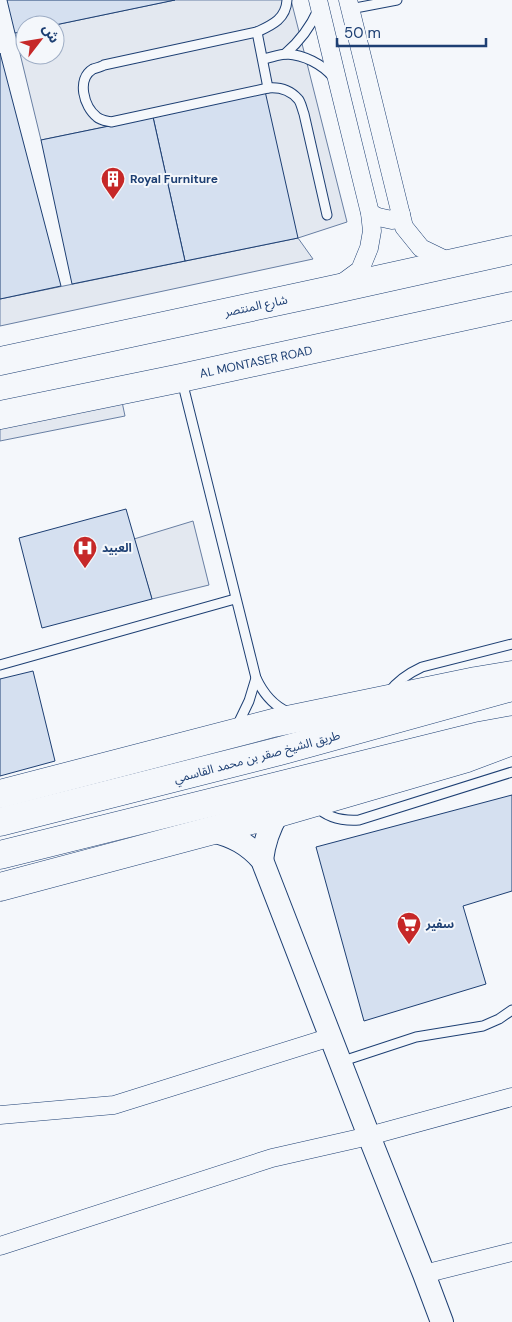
<svg xmlns="http://www.w3.org/2000/svg" width="512" height="1322" font-family="'DM Sans','Noto Sans Arabic',sans-serif">
<rect width="100%" height="100%" fill="#f4f7fb"/>
<g fill="#e3e8f0" stroke="#687fa3">
<path d="M 175,0 L 291,0 L 347,222 L 298,238 L 313,259 L 0,326 L 0,299 L 298,238 L 153,117 L 41,140 L 15,33 L 25,31 L 25,55 L 55,55 L 55,25 Z"/>
<path d="M 121,397 L 125,416 L 0,441 L 0,422 Z"/>
<path d="M 193,521 L 209,585 L 152,599 L 134,539 Z"/>
</g>
<g fill="#d5e0f0" stroke="#1d3f73">
<path d="M 7,0 L 175,0 L 55,25 L 25,25 L 25,31 L 15,33 Z"/>
<path d="M 0,53 L 61,286 L 0,299 Z"/>
<path d="M 265,91 L 298,238 L 185,261 L 153,117 Z"/>
<path d="M 153,117 L 185,261 L 72,284 L 41,140 Z"/>
<path d="M 126,509 L 152,599 L 42,628 L 19,538 Z"/>
<path d="M 33,671 L 55,761 L 0,776 L 0,679 Z"/>
<path d="M 512,795 L 512,891 L 463,906 L 486,984 L 364,1021 L 316,847 Z"/>
</g>
<g fill="none" stroke-linecap="round" stroke-linejoin="round">
<defs>
<g id="service">
<path d="M 287,0 C 286,19 272,25 257,32 L 104,65 C 101,67 96,68 93,69 C 76,79 84,107 97,117 C 100,120 107,121 111,122 L 268,88 C 279,87 290,90 298,99 C 301,102 302,109 304,114 L 327,215"/>
<path d="M 350,9 L 397,0"/>
<path d="M 257,32 L 268,88"/>
<path d="M 285,54 C 300,41 310,28 318,10"/>
<path d="M 263,59 C 270,58 279,54 287,54 C 304,55 322,64 333,77"/>
<path d="M 182,381 L 256,678 C 263,693 272,705 288,712"/>
<path d="M 0,665 L 235,599"/>
<path d="M 389,692 C 398,680 409,673 422,667 L 512,644"/>
<path d="M 237,726 L 249,701 L 256,678"/>
<path d="M 316,806 C 327,818 343,821 359,820 L 512,772"/>
<path d="M 340,1062 L 416,1037 L 483,1026 L 499,1019 L 512,1010"/>
</g>
<g id="minor">
<path d="M 318,0 L 338,83 L 370,213 L 372,231 L 369,248 L 360,270 L 341,284"/>
<path d="M 348,0 L 404,227 L 421,248 L 452,263"/>
<path d="M 370,213 L 378,217 L 392,220 L 401,214"/>
<path d="M 0,1115 L 114,1105 L 331,1037"/>
<path d="M 0,1246 L 272,1158 L 369,1136 L 512,1097"/>
<path d="M 424,1274 L 512,1252"/>
</g>
<g id="tertiary">
<path d="M 212,831 C 233,836 248,844 262,860 L 369,1136 L 424,1274 L 442,1322"/>
<path d="M 262,860 C 264,843 269,828 278,813"/>
</g>
<g id="primary">
<path d="M 0,361 L 331,290 L 512,250"/>
<path d="M 0,415 L 181,378 L 512,306"/>
<path d="M 0,794 L 273,723 L 476,681 L 512,675"/>
<path d="M 0,887 L 278,813 L 467,758 L 512,741"/>
</g>
<g id="trunk">
<path d="M 0,822 L 280,751 L 512,687"/>
<path d="M 0,855 L 479,736 L 512,730"/>
</g>
</defs>
<use href="#service" stroke="#1d3f73" stroke-width="11"/>
<use href="#minor" stroke="#1d3f73" stroke-width="19"/>
<use href="#tertiary" stroke="#1d3f73" stroke-width="24"/>
<use href="#primary" stroke="#1d3f73" stroke-width="29"/>
<use href="#trunk" stroke="#1d3f73" stroke-width="29"/>
<use href="#service" stroke="#f4f7fb" stroke-width="9"/>
<use href="#minor" stroke="#f4f7fb" stroke-width="18"/>
<use href="#tertiary" stroke="#f4f7fb" stroke-width="22"/>
<use href="#primary" stroke="#f4f7fb" stroke-width="28"/>
<use href="#trunk" stroke="#f4f7fb" stroke-width="28"/>
</g>
<defs>
<symbol id="building-pin" viewBox="-11 -11 22 30"><path d="M0 17L-7.5 6A9.5 9.5 0 1 1 7.5 6Z" fill="#c62828" stroke="#f4f7fb"/><path d="M-4-6H4V6H1V3H-1V6H-4ZM-2.5-4.3h1.7v1.8h-1.7ZM.8-4.3h1.7v1.8H.8ZM-2.5-1h1.7V.8h-1.7ZM.8-1h1.7V.8H.8Z" fill="#fff"/></symbol>
<symbol id="hospital-pin" viewBox="-11 -11 22 30"><path d="M0 17L-7.5 6A9.5 9.5 0 1 1 7.5 6Z" fill="#c62828" stroke="#f4f7fb"/><path d="M-5-5h3v3.5h4V-5h3V5h-3V1.5h-4V5h-3Z" fill="#fff"/></symbol>
<symbol id="supermarket-pin" viewBox="-11 -11 22 30"><path d="M0 17L-7.5 6A9.5 9.5 0 1 1 7.5 6Z" fill="#c62828" stroke="#f4f7fb"/><path d="M-6-5.5h2.5l.6 2H6L4.5 2H-2.5L-4.4-4H-6ZM-1.5 3.2a1.3 1.3 0 1 0 .1 0ZM3 3.2a1.3 1.3 0 1 0 .1 0Z" fill="#fff"/></symbol>
</defs>
<g fill-rule="evenodd">
<use href="#building-pin" x="99" y="165" width="28" height="38"/>
<use href="#hospital-pin" x="71" y="534" width="28" height="38"/>
<use href="#supermarket-pin" x="395" y="910" width="28" height="38"/>
</g>
<g text-anchor="middle" stroke-width="4" stroke-linejoin="round" paint-order="stroke">
<g font-size="12" font-weight="bold" fill="#1d3f73" stroke="#f4f7fb" text-anchor="start">
<text x="130" y="183">Royal Furniture</text>
<text x="102" y="552">العبيد</text>
<text x="426" y="928">سفير</text>
</g>
<g font-size="12" fill="#1d3f73" stroke="#f4f7fb">
<text transform="translate(256 306) rotate(-12)" y="4">شارع المنتصر</text>
<text transform="translate(256 362) rotate(-12)" y="4">AL MONTASER ROAD</text>
<text transform="translate(257 757) rotate(-15)" y="4">طريق الشيخ صقر بن محمد القاسمي</text>
</g>
</g>
<g transform="translate(40 40) rotate(59)"><circle r="24" fill="#f4f7fb" stroke="#9eadc5"/>
<path d="M0-4L9 19L0 12L-9 19Z" fill="#c62828"/>
<text y="-8" font-size="14" font-weight="bold" text-anchor="middle" fill="#1d3f73">ش</text>
</g>
<path d="M337 38v8h149v-8" fill="none" stroke="#1d3f73" stroke-width="2.5"/>
<text x="344" y="38" font-size="15" fill="#1d3f73" stroke="#f4f7fb" stroke-width="4" paint-order="stroke">50 m</text>
</svg>
